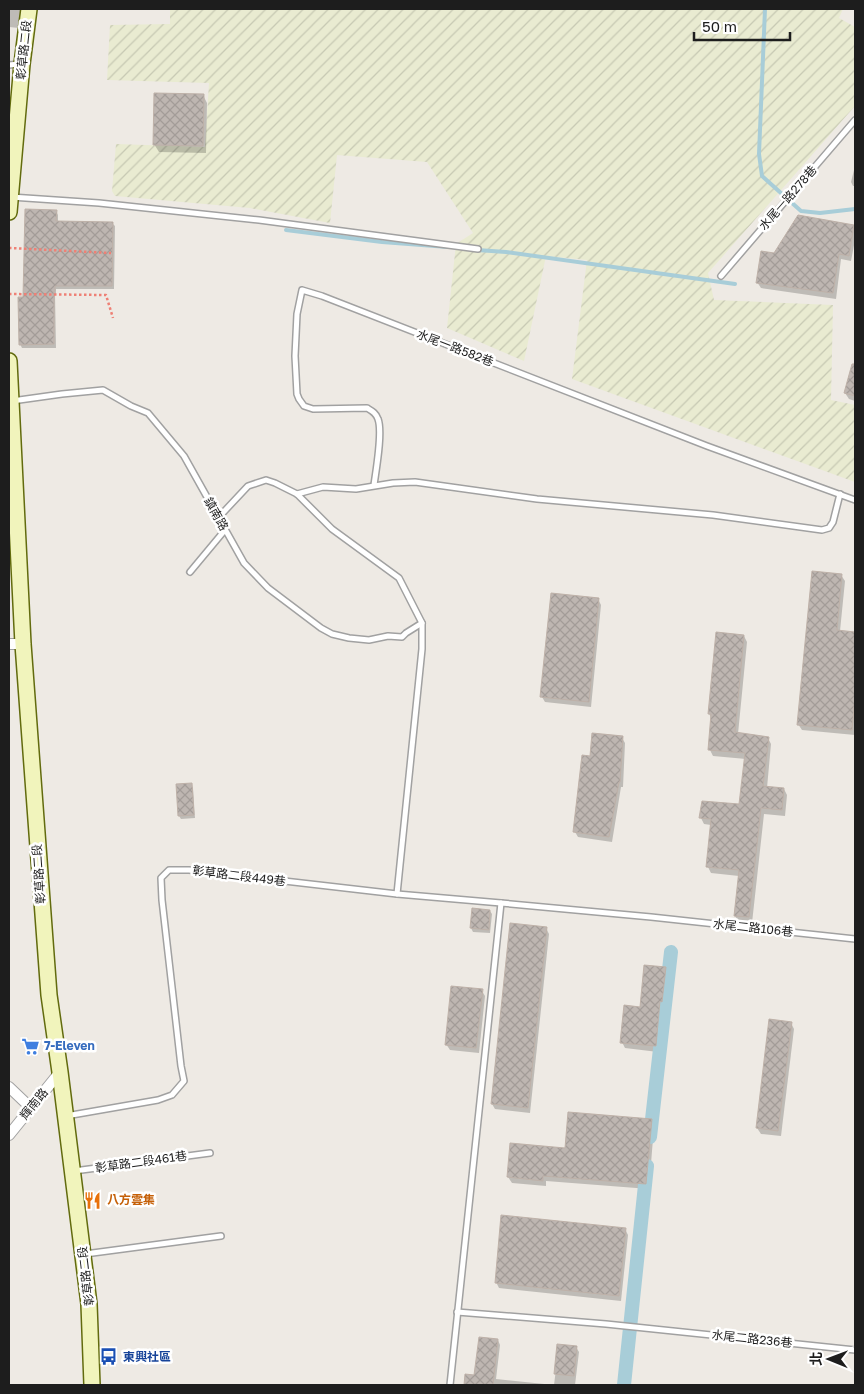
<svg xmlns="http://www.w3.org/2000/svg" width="864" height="1394" font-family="'Golos Text','Noto Sans TC',sans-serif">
<defs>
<pattern id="farmland-furrows" width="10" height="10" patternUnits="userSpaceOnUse" patternTransform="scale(1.25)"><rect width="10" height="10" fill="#e9ebd1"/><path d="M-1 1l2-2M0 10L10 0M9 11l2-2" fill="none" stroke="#c7c9b3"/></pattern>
<pattern id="building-cross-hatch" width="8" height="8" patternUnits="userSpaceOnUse" patternTransform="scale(1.25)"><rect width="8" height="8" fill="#beb6b1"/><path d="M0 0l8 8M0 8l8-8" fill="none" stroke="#a39c98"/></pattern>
</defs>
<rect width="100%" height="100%" fill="#eeeae4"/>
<path fill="url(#farmland-furrows)" d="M 170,9 L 843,9 L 839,18 L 855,27 L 855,106 L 708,273 L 714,300 L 833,305 L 831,400 L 855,405 L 855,482 L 572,379 L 587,260 L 546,256 L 524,361 L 447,328 L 456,244 L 473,233 L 427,162 L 337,155 L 330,223 L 250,208 L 115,196 L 112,191 L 116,144 L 205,147 L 209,83 L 107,80 L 110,25 L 170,24 Z"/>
<g fill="#0003">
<path d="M 9,9 L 21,9 L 19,28 L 9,27 Z"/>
<path d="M 203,95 L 207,103 L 206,153 L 159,152 L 154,144 Z"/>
<path d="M 855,166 L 855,186 L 853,186 L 851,182 Z"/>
<path d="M 56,211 L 58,215 L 58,222 L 112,223 L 115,226 L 114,289 L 56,289 L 56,294 L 55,294 L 56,348 L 22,348 L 20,344 L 24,298 Z"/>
<path d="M 853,226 L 855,230 L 855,240 L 851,261 L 841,259 L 836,299 L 761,288 L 757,282 L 774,254 Z"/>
<path d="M 855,359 L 855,401 L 849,399 L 845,393 Z"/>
<path d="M 841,575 L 845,581 L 840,631 L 855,633 L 855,735 L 802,730 L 798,724 Z"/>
<path d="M 598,599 L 601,605 L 591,707 L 545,702 L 542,697 Z"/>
<path d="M 744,636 L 747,642 L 738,734 L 768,738 L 771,744 L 767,788 L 784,789 L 787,795 L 785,816 L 764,814 L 752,923 L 739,922 L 735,916 L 739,876 L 711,873 L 708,867 L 711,825 L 704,824 L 701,818 L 740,805 L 746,759 L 713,756 L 710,750 L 712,719 L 709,714 Z"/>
<path d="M 622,738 L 625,743 L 623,787 L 621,787 L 612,842 L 578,837 L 575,832 L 591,757 Z"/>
<path d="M 177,785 L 191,785 L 193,788 L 195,818 L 181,819 L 179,816 Z"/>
<path d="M 473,909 L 490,911 L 492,914 L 490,933 L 473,932 L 471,928 Z"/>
<path d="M 546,928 L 549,934 L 530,1113 L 495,1109 L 492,1104 Z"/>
<path d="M 665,968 L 668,974 L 665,1007 L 663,1007 L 658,1052 L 625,1048 L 622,1042 Z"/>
<path d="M 482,991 L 485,996 L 479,1053 L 450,1050 L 446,1044 Z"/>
<path d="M 791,1023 L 794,1029 L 781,1136 L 761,1134 L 757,1128 Z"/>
<path d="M 651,1120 L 654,1126 L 649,1189 L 546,1181 L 546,1186 L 512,1183 L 508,1177 Z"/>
<path d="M 625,1229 L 628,1235 L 621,1301 L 499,1288 L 496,1282 Z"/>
<path d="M 498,1340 L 500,1345 L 496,1379 L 554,1385 L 559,1345 L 576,1347 L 579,1352 L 575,1385 L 465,1385 L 466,1375 L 476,1376 Z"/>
</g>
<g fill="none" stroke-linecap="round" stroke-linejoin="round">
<g stroke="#a8cdd8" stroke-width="4">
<path d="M 765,9 L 759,154 L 762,176 L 801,211 L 820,213 L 855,209"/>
<path d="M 286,230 L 382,242 L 448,247"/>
<path d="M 477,250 L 506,252 L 735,284"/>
</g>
<g stroke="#a8cdd8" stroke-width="14">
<path d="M 650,1137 L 671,952"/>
<path d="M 624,1385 L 647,1166"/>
</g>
</g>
<g fill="url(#building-cross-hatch)" stroke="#beb1a8">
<path d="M 154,93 L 204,94 L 203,146 L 153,145 Z"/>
<path d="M 25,209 L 57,210 L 56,221 L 113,222 L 112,286 L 55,286 L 55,291 L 54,291 L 54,344 L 19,345 L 18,297 L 23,297 Z"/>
<path d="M 798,215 L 854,225 L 849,256 L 839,254 L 833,293 L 756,283 L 761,251 L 774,253 Z"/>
<path d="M 852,364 L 855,364 L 855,396 L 844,393 Z"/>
<path d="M 812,571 L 842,574 L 837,630 L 855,632 L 855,698 L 852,730 L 797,725 Z"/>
<path d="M 551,593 L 599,598 L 589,702 L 540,697 Z"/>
<path d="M 716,632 L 744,635 L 735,732 L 769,737 L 763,786 L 784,788 L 782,810 L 761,808 L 749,917 L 734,916 L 739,870 L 706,867 L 711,819 L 699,818 L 702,801 L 739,804 L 745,753 L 708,750 L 711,714 L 708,714 Z"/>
<path d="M 592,733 L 623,736 L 620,782 L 619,782 L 609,837 L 573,832 L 582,755 L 590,756 Z"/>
<path d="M 192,783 L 194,815 L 178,816 L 176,784 Z"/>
<path d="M 472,908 L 490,910 L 489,930 L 470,928 Z"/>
<path d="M 510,923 L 547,927 L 528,1108 L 491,1104 Z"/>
<path d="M 644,965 L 666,967 L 662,1002 L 660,1001 L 656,1046 L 620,1043 L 624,1005 L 640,1007 Z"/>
<path d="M 451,986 L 483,989 L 476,1048 L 445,1045 Z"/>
<path d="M 769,1019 L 792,1022 L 778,1131 L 756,1128 Z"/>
<path d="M 568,1112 L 652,1119 L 646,1184 L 543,1176 L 543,1181 L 507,1177 L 510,1143 L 565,1148 Z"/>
<path d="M 501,1215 L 626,1228 L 619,1296 L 495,1283 Z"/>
<path d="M 479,1337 L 498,1339 L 493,1385 L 464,1385 L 465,1374 L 474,1375 Z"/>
<path d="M 557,1344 L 577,1346 L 574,1376 L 554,1374 Z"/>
</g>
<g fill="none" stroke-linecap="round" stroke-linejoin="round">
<defs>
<g id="lane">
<path d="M 9,65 L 19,64"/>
<path d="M 11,197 L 99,203 L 259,220 L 478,249"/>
<path d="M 721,276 L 855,120"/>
<path d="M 12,401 L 62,394 L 103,390 L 131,406 L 148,413 L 184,456 L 244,563 L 268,588 L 321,628 L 332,634 L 349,638 L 369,640 L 388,636 L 402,637 L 406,633 L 422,623"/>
<path d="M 374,485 C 376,470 383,432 378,419 C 376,413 372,411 367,408 L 313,409 L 304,406 L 299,399 L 297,394 L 295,356 L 297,314 L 302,290 L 322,296 L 707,446 L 855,500"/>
<path d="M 297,494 L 323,487 L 356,489 L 393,483 L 415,482 L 537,499 L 713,515 L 822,530 L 829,528 L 833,522 L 840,494"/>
<path d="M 218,518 L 248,486 L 266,480 L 275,483 L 297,494 L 332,529 L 399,578 L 422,623 L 422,649 L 397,894"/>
<path d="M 190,572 L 225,530"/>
<path d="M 66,1116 L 158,1100 L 172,1095 L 184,1081 L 181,1066 L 162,900 L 161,878 L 169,870 L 189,870 L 397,894 L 501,903 L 651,917 L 855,939"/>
<path d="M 74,1171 L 210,1153"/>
<path d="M 85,1254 L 221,1236"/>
<path d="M 457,1312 L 606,1324 L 855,1350"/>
<path d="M 450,1385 L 501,903"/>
</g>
<g id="street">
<path d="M 9,644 L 23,644"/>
<path d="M 9,1087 L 31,1108"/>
<path d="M 9,1135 L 60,1072"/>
</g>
<g id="secondary">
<path d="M 9,212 L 22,64 L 29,9"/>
<path d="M 9,361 L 23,644 L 49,995 L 60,1072 L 89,1304 L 92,1385"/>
</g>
</defs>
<use href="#lane" stroke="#a1a1a1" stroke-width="8"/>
<use href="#street" stroke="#a1a1a1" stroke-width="12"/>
<use href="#secondary" stroke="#626b0e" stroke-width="18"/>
<g stroke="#ee8075" stroke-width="2.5" stroke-dasharray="2.5 2.5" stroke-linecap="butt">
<path d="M 9,248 L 111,253"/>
<path d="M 9,294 L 106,295 L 113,318"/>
</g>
<use href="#lane" stroke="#fff" stroke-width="5"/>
<use href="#street" stroke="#fff" stroke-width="10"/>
<use href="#secondary" stroke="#f1f4bc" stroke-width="15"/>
</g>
<defs>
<symbol id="supermarket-bare" viewBox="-9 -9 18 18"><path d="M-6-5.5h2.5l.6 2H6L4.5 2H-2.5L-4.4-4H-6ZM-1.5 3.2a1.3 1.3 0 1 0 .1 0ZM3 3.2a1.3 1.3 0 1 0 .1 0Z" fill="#3f7fe0" stroke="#fff" stroke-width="2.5" paint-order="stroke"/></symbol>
<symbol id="restaurant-bare" viewBox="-9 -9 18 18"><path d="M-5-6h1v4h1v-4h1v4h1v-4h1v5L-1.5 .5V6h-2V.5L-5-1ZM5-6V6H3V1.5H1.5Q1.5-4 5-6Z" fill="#e8710a" stroke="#fff" stroke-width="2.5" paint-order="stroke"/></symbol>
<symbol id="bus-bare" viewBox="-9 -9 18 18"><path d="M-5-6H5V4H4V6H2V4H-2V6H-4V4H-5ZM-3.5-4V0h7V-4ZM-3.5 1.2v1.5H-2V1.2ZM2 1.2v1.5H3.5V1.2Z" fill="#1a4fb4" stroke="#fff" stroke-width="2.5" paint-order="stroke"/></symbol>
</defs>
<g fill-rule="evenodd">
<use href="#supermarket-bare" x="18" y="1034" width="25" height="25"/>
<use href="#restaurant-bare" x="80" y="1188" width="25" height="25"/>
<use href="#bus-bare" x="96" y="1344" width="25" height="25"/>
</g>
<g text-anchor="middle" stroke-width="5" stroke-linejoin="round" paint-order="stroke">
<g font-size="12" fill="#1d1d1d" stroke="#fff">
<text transform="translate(24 50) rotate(-84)" y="4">彰草路二段</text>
<text transform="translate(788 198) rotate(-49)" y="4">水尾一路278巷</text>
<text transform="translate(455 348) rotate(21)" y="4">水尾一路582巷</text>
<text transform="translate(216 514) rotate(61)" y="4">鎮南路</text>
<text transform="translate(39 874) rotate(-94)" y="4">彰草路二段</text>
<text transform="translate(239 876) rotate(7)" y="4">彰草路二段449巷</text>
<text transform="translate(753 928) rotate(6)" y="4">水尾二路106巷</text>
<text transform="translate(34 1104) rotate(-51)" y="4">輝南路</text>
<text transform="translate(141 1162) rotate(-8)" y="4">彰草路二段461巷</text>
<text transform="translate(86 1276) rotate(-97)" y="4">彰草路二段</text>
<text transform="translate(752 1339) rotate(6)" y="4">水尾二路236巷</text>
</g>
<g font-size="12" font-weight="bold" fill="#366cbe" stroke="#fff" text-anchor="start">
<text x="44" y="1050">7-Eleven</text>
</g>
<g font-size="12" font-weight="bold" fill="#c56008" stroke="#fff" text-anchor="start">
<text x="107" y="1204">八方雲集</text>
</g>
<g font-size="12" font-weight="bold" fill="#164399" stroke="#fff" text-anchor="start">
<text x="123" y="1361">東興社區</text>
</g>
</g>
<rect width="864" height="1394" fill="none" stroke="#1d1d1d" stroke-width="20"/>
<g transform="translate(829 1359) rotate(271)" stroke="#ffffff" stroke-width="4" paint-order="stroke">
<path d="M0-4L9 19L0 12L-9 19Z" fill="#1d1d1d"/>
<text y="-8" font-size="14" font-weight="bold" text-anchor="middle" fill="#1d1d1d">北</text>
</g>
<path d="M694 32v8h96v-8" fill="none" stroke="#1d1d1d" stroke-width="2.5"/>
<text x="702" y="32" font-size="15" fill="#1d1d1d" stroke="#ffffff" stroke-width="4" paint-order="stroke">50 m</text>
</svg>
